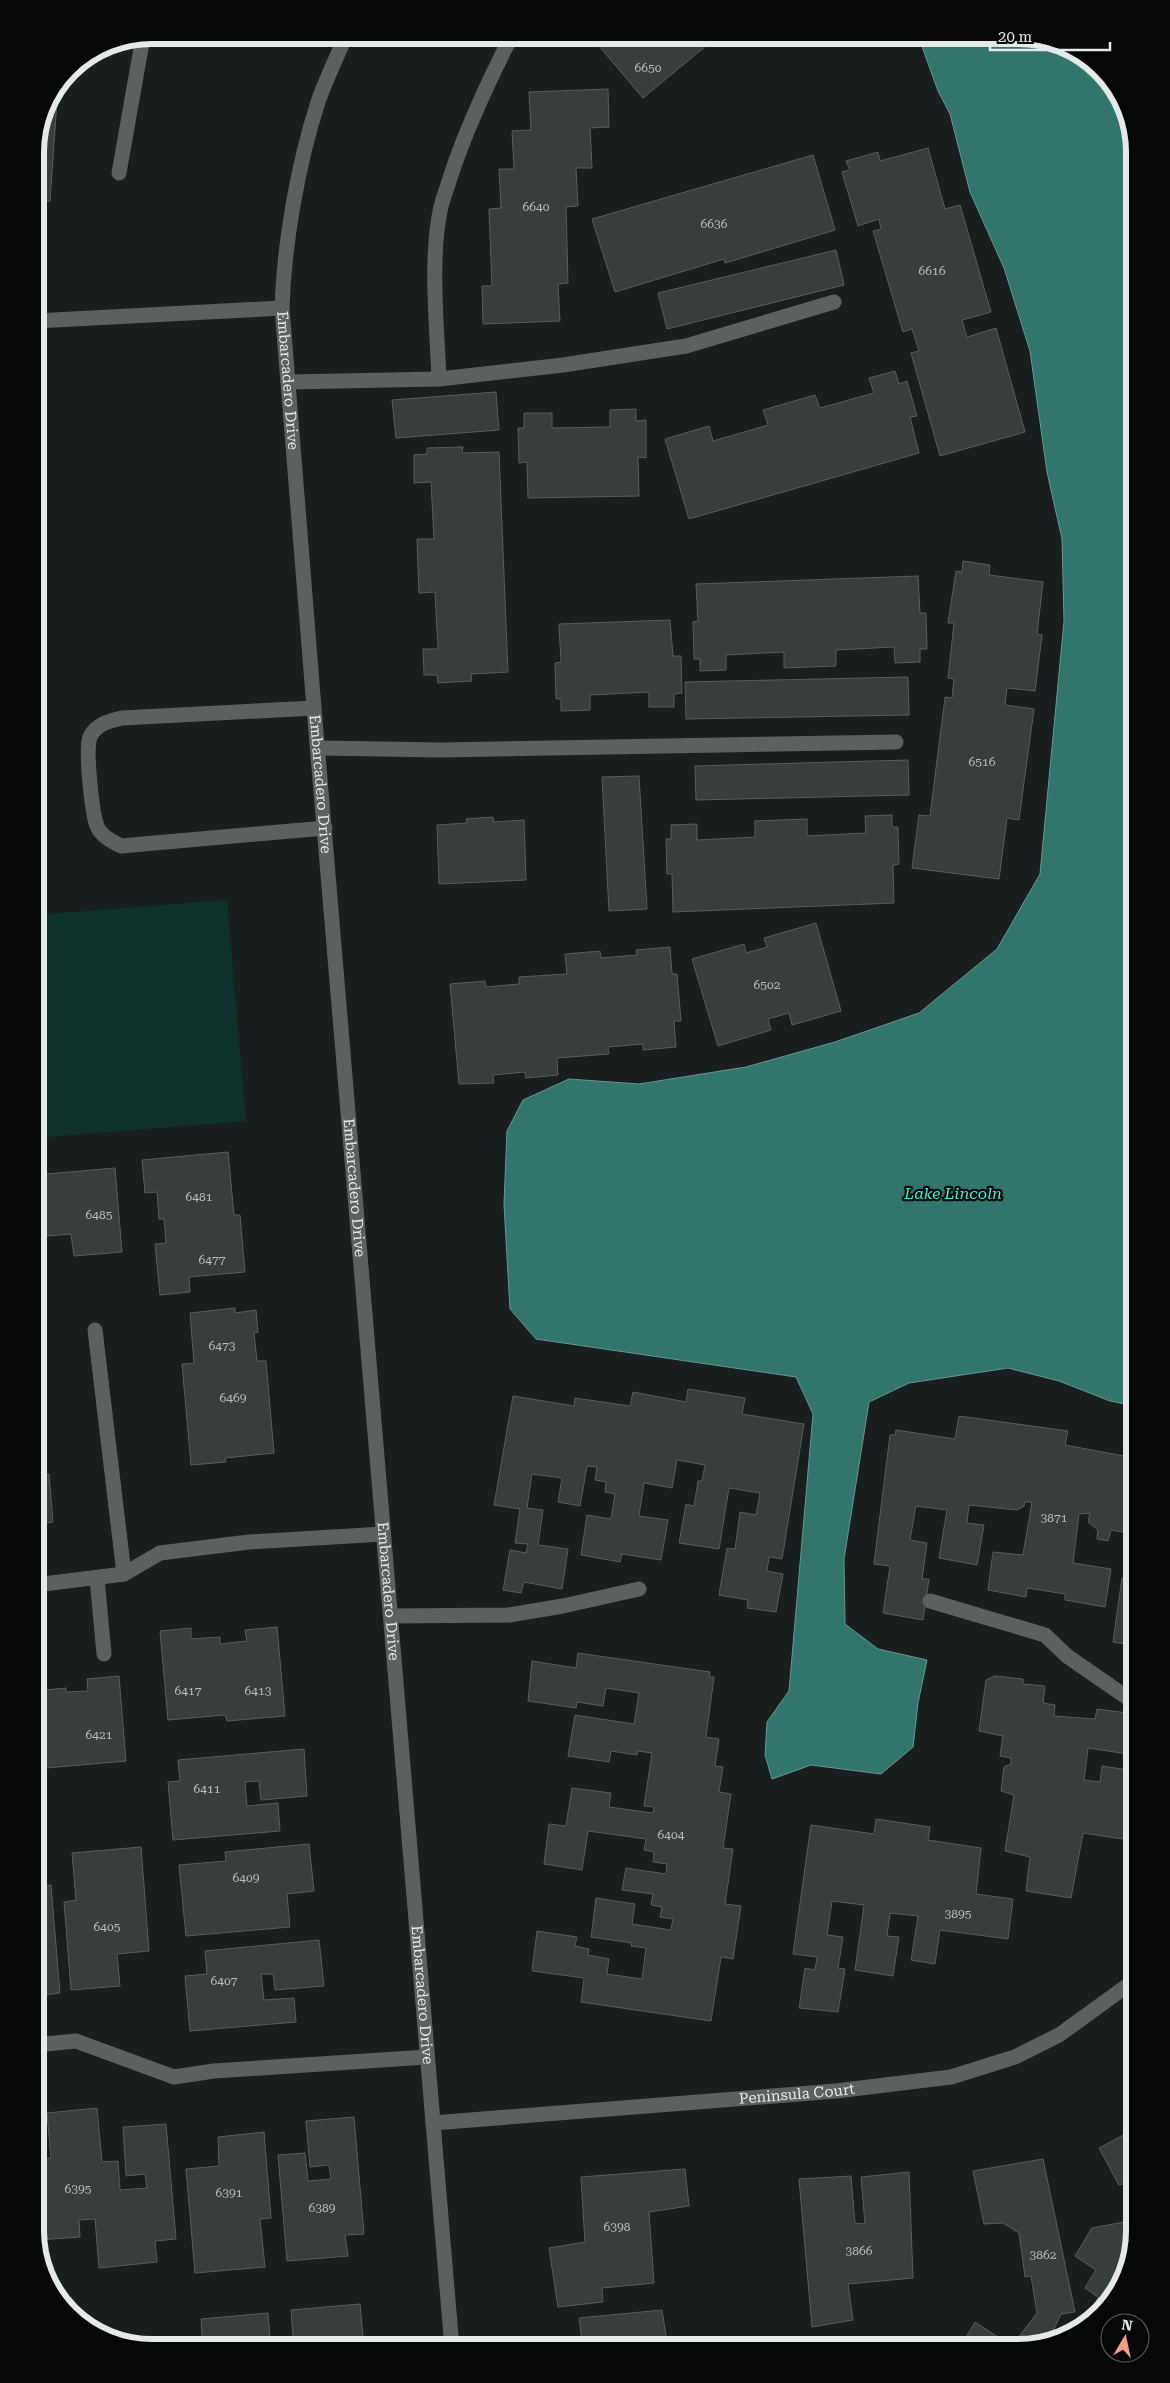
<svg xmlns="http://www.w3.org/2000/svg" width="1170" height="2383" font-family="'Roboto Serif',serif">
<rect width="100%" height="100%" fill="#181f1e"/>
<path fill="#0f312c" d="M 227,900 L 246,1121 L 35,1138 L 35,915 Z"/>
<path fill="#31756c" stroke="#679892" d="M 918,35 L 1026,35 L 1089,59 L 1126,107 L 1135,152 L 1135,1406 L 1110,1401 L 1059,1381 L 1008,1368 L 909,1383 L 869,1402 L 844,1559 L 845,1624 L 878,1649 L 927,1660 L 918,1703 L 913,1747 L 881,1774 L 811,1765 L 772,1779 L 765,1755 L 767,1722 L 789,1691 L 813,1414 L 796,1377 L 536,1339 L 510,1309 L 507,1257 L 504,1204 L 507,1131 L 523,1100 L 569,1079 L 639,1084 L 746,1067 L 835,1042 L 919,1013 L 997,949 L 1040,874 L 1064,621 L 1062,539 L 1047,472 L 1030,351 L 1004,268 L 970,192 L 950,114 L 938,91 Z"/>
<g fill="#373f3e" stroke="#565f5e">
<path d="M 597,35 L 719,35 L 643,98 L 593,39 Z"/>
<path d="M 58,86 L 50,201 L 35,200 L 35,145 L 44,107 Z"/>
<path d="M 608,89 L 609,127 L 590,128 L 592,168 L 576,168 L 578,206 L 566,207 L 568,283 L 558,284 L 560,321 L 483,324 L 482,286 L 492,286 L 489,209 L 501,208 L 499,169 L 514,169 L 512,131 L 531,130 L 529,92 Z"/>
<path d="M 928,148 L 945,209 L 960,205 L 991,312 L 962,320 L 967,337 L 996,328 L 1025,432 L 940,456 L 911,353 L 919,351 L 912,329 L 903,332 L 873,231 L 881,229 L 879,219 L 858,226 L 842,172 L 850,170 L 846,161 L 878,152 L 880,161 Z"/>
<path d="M 813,155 L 835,230 L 725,263 L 724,259 L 615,292 L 592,219 Z"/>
<path d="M 836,250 L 844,285 L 667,329 L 658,293 Z"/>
<path d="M 895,371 L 899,384 L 907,381 L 917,416 L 910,417 L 919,453 L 689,519 L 665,439 L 709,426 L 713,441 L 768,425 L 763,410 L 815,395 L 820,408 L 874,393 L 869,378 Z"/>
<path d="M 496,392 L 499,430 L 396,438 L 392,400 Z"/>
<path d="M 636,409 L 636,421 L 646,420 L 646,458 L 638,457 L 639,496 L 528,498 L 527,462 L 519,463 L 518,428 L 524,428 L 524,413 L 552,413 L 552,428 L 610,427 L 610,410 Z"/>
<path d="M 463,447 L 462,453 L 499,452 L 508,672 L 471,674 L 472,681 L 438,683 L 437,675 L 424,675 L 423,649 L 438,649 L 435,592 L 419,593 L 417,539 L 434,539 L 431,482 L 414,483 L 414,455 L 427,454 L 427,448 Z"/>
<path d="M 963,561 L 990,565 L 989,575 L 1043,582 L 1037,634 L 1042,635 L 1035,691 L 1007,688 L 1005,705 L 1034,709 L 1019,820 L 1007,818 L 999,879 L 912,868 L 919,815 L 930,816 L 945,697 L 952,698 L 954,679 L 948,678 L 954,623 L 948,623 L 956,571 L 962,572 Z"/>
<path d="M 918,576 L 920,613 L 926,613 L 927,649 L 920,649 L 920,662 L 895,663 L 894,647 L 836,650 L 836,666 L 784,668 L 784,652 L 726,655 L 726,670 L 700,671 L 700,659 L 694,659 L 693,622 L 698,621 L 696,584 Z"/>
<path d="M 670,620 L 673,656 L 681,656 L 682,693 L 674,694 L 674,707 L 649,707 L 649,692 L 590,695 L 590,710 L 561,711 L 561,699 L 556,699 L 555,663 L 561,662 L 559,624 Z"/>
<path d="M 908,677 L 909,715 L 686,719 L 685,682 Z"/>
<path d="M 908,760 L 909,795 L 696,800 L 695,766 Z"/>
<path d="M 639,776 L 647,909 L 609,911 L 602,777 Z"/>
<path d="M 892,815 L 892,827 L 898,827 L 899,864 L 893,865 L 894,903 L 673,912 L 672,874 L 667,874 L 666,839 L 671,839 L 671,825 L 697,824 L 697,840 L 755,837 L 755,821 L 807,819 L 807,836 L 866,833 L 865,816 Z"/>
<path d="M 493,817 L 494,822 L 524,820 L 526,880 L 439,884 L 437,825 L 467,823 L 466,819 Z"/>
<path d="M 816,923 L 841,1011 L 792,1025 L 789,1013 L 768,1019 L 771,1030 L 718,1046 L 692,959 L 744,944 L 746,953 L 767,947 L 764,938 Z"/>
<path d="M 670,947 L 672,974 L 677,974 L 681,1021 L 674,1021 L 676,1047 L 643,1050 L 643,1044 L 608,1047 L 609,1054 L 557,1058 L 558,1075 L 526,1078 L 525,1072 L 493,1075 L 494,1083 L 459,1084 L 450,984 L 485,981 L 486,987 L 519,984 L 519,977 L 567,974 L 565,954 L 600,951 L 601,958 L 637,955 L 636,950 Z"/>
<path d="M 228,1152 L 234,1215 L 240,1215 L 245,1272 L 189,1277 L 190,1292 L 160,1295 L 155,1244 L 166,1243 L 164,1219 L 159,1219 L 157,1192 L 145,1193 L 142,1160 Z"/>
<path d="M 115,1168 L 122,1252 L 74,1256 L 71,1234 L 35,1237 L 35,1175 Z"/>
<path d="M 235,1308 L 235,1313 L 256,1310 L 258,1332 L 254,1333 L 257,1361 L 266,1361 L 274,1453 L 225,1458 L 226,1462 L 191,1465 L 182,1364 L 194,1363 L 190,1313 Z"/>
<path d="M 688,1389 L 745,1398 L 742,1414 L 804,1424 L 782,1559 L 769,1557 L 767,1571 L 783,1574 L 776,1612 L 747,1608 L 748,1600 L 719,1595 L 727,1548 L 735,1549 L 740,1512 L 756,1515 L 760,1493 L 729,1488 L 719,1549 L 679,1543 L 686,1504 L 694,1506 L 698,1481 L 702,1481 L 705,1465 L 677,1460 L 672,1488 L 644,1483 L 639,1516 L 668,1520 L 661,1560 L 622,1554 L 620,1562 L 581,1555 L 587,1515 L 611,1519 L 615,1494 L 605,1492 L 606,1482 L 595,1480 L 597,1467 L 587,1466 L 580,1506 L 558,1502 L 562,1478 L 532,1474 L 527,1508 L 543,1510 L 538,1545 L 568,1549 L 562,1589 L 524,1582 L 521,1593 L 503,1590 L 510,1550 L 526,1553 L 528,1544 L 515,1543 L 520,1509 L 494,1505 L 513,1396 L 574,1406 L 575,1398 L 630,1406 L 633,1392 L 686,1402 Z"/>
<path d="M 959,1416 L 1068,1431 L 1065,1445 L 1135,1458 L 1135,1534 L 1111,1530 L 1108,1541 L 1097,1539 L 1098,1530 L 1088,1522 L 1090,1513 L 1079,1514 L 1073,1563 L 1111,1569 L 1105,1607 L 1065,1600 L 1065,1594 L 1027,1588 L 1026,1597 L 988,1590 L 993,1552 L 1023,1555 L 1032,1502 L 1025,1502 L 1024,1506 L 1017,1510 L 969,1505 L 967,1523 L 984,1525 L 977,1565 L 939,1558 L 947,1510 L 916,1506 L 910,1540 L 927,1543 L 922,1579 L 929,1579 L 923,1620 L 883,1613 L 890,1566 L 874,1564 L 890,1435 L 895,1435 L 896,1430 L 955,1439 Z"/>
<path d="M 49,1474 L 53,1522 L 35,1524 L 35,1476 Z"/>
<path d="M 1135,1545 L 1135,1646 L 1113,1642 L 1122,1578 L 1130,1578 Z"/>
<path d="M 277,1627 L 285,1716 L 227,1721 L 225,1715 L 168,1720 L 160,1631 L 191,1628 L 191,1639 L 220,1637 L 220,1644 L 247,1641 L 245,1630 Z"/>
<path d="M 578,1653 L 710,1672 L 709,1677 L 714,1677 L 706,1737 L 719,1739 L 715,1766 L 723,1767 L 719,1792 L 731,1794 L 723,1848 L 733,1849 L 725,1904 L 741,1906 L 733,1959 L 721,1957 L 711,2021 L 581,2002 L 584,1978 L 532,1971 L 537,1931 L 577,1937 L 575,1946 L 589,1949 L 588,1955 L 609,1959 L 607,1974 L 642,1979 L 646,1948 L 631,1946 L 632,1943 L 591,1937 L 596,1898 L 635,1904 L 632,1924 L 671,1930 L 673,1919 L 660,1917 L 662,1907 L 651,1905 L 653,1894 L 622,1890 L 626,1868 L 666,1874 L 667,1864 L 653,1862 L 654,1852 L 644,1850 L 646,1839 L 588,1831 L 582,1870 L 544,1864 L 549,1824 L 566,1826 L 572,1788 L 611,1793 L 609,1807 L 653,1813 L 654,1807 L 644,1806 L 652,1753 L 638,1751 L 637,1755 L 611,1751 L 609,1762 L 568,1756 L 575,1715 L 634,1724 L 639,1693 L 606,1688 L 603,1706 L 577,1702 L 576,1708 L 528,1701 L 532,1661 L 576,1668 Z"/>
<path d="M 119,1676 L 126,1761 L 35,1769 L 35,1691 L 66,1688 L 66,1692 L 88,1691 L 87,1679 Z"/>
<path d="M 995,1676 L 1023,1679 L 1023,1684 L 1045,1686 L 1043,1703 L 1055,1705 L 1054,1716 L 1095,1719 L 1097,1709 L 1135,1714 L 1128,1754 L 1088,1748 L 1084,1780 L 1100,1782 L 1102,1766 L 1135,1771 L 1135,1810 L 1127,1810 L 1123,1839 L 1083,1833 L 1071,1898 L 1026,1891 L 1030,1857 L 1005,1851 L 1014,1795 L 1001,1791 L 1004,1767 L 1011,1764 L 1011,1758 L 1000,1756 L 1003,1736 L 979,1731 L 986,1680 Z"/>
<path d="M 304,1749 L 307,1796 L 261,1800 L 259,1781 L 245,1782 L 247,1806 L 278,1803 L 280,1831 L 173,1840 L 168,1782 L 180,1781 L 178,1760 Z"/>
<path d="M 876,1819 L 930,1827 L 928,1840 L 981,1848 L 976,1894 L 1013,1899 L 1008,1939 L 940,1930 L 935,1964 L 911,1960 L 918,1916 L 890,1913 L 887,1936 L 899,1937 L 893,1976 L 855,1970 L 864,1905 L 832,1901 L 827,1935 L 843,1937 L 838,1968 L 845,1969 L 838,2012 L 799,2008 L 805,1968 L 815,1970 L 817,1957 L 793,1954 L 811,1825 L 874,1834 Z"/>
<path d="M 309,1844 L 314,1891 L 287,1894 L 290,1927 L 186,1936 L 179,1865 L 226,1861 L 225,1852 Z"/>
<path d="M 141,1847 L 149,1951 L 117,1954 L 120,1986 L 71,1990 L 64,1902 L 76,1900 L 72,1853 Z"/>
<path d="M 51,1885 L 60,1993 L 35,1996 L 35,1887 Z"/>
<path d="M 319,1940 L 324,1986 L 275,1990 L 273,1974 L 261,1974 L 264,2000 L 294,1998 L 296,2022 L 190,2031 L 185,1976 L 207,1974 L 205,1951 Z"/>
<path d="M 97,2108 L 102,2162 L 118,2161 L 120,2190 L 147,2188 L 145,2174 L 126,2176 L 123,2127 L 166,2124 L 176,2239 L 155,2241 L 157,2262 L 99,2268 L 95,2219 L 79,2220 L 80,2237 L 37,2240 L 35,2159 L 51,2158 L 47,2113 Z"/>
<path d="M 354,2117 L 364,2234 L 345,2235 L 348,2256 L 287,2261 L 278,2155 L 305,2153 L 308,2181 L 331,2179 L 329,2165 L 310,2167 L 306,2121 Z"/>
<path d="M 1135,2129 L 1135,2179 L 1119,2185 L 1099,2148 Z"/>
<path d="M 264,2132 L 271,2218 L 260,2219 L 265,2267 L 195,2273 L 186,2169 L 219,2166 L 218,2137 Z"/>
<path d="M 1043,2159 L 1075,2312 L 1061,2314 L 1053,2331 L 1064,2338 L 1018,2348 L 960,2348 L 975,2322 L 1004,2341 L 1018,2338 L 1037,2313 L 1031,2276 L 1025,2277 L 1019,2233 L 1003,2223 L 984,2224 L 973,2171 Z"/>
<path d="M 685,2169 L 689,2206 L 649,2212 L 654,2283 L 602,2288 L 603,2302 L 558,2307 L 549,2248 L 585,2242 L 581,2177 Z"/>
<path d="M 909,2172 L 913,2278 L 848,2284 L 853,2320 L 812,2327 L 799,2179 L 851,2176 L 855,2223 L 865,2224 L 861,2177 Z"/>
<path d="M 1129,2221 L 1135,2224 L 1135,2231 L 1115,2296 L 1096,2312 L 1093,2311 L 1098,2297 L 1085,2288 L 1096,2270 L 1075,2256 L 1092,2228 Z"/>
<path d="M 360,2304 L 364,2348 L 294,2348 L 291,2310 Z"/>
<path d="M 662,2310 L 668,2348 L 583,2348 L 579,2318 Z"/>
<path d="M 268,2313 L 271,2348 L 203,2348 L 201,2319 Z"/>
</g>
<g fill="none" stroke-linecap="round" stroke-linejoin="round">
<g stroke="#596260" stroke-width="15">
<path id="s1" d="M 346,35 C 337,57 326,79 318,102 C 298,164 284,243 282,308 L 314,708 L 452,2348"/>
<path d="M 119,173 L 143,37"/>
<path d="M 35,321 L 282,308"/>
<path d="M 439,379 C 437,327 430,262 440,211 C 442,200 447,189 450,178 C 466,129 488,82 512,35"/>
<path d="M 289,382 L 439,379 L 563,365 L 686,346 L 834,302"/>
<path d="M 314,708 L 122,718 C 109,721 96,724 90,737 C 85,749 92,810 96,823 C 99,835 110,840 121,846 L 325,828"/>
<path d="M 319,748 L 441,750 L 896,742"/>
<path d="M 95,1330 L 124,1574 L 160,1553 L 249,1542 L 383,1534"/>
<path d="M 97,1578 L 104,1654"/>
<path d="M 35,1585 L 124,1574"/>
<path d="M 930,1601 L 1045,1635 L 1067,1656 L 1132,1701 L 1135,1708"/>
<path d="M 391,1616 L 509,1615 L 563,1606 L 639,1589"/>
<path d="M 35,2045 L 76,2041 L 174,2077 L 214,2071 L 427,2057"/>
<path id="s2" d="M 433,2123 L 836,2091 L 951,2077 L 1015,2057 L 1059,2035 L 1135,1980"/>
</g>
</g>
<g text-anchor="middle" stroke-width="4.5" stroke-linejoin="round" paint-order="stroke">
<g font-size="12" fill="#babfbe">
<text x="648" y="72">6650</text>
<text x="536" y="211">6640</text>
<text x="714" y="228">6636</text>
<text x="932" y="275">6616</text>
<text x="982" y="766">6516</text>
<text x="767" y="989">6502</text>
<text x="199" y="1201">6481</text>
<text x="99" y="1219">6485</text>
<text x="212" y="1264">6477</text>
<text x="222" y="1350">6473</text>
<text x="233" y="1402">6469</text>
<text x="1054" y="1522">3871</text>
<text x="188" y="1695">6417</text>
<text x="258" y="1695">6413</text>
<text x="99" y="1739">6421</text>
<text x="207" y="1793">6411</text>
<text x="671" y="1839">6404</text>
<text x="246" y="1882">6409</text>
<text x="958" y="1918">3895</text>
<text x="107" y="1931">6405</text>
<text x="224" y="1985">6407</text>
<text x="78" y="2193">6395</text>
<text x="229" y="2197">6391</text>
<text x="322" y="2212">6389</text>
<text x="617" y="2231">6398</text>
<text x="859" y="2255">3866</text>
<text x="1043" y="2259">3862</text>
</g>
<g font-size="15" fill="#e5eae9" stroke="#060808">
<text dy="5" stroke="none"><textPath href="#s1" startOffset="355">Embarcadero Drive</textPath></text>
<text dy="5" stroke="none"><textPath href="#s1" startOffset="760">Embarcadero Drive</textPath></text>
<text dy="5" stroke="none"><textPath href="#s1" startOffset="1165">Embarcadero Drive</textPath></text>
<text dy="5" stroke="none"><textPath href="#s1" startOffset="1570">Embarcadero Drive</textPath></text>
<text dy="5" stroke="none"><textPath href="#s1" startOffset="1975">Embarcadero Drive</textPath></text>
<text dy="5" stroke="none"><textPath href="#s2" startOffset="365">Peninsula Court</textPath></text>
</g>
<g font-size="16" font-style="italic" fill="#32f5df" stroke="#060808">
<text x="953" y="1199">Lake Lincoln</text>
</g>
</g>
<path d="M0 0H1170V2383H0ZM152 44H1018A108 108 0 0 1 1126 152V2231A108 108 0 0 1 1018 2339H152A108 108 0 0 1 44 2231V152A108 108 0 0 1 152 44Z" fill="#060808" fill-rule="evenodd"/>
<path fill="none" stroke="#e5eae9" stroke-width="6" d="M152 44H1018A108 108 0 0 1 1126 152V2231A108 108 0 0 1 1018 2339H152A108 108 0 0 1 44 2231V152A108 108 0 0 1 152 44Z"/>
<g transform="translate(1125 2338) rotate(9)"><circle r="24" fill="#060808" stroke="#5f6262"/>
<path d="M0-4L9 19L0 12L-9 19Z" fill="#f49d8b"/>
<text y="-8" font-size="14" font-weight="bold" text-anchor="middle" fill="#e5eae9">N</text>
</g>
<path d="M990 42v8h120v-8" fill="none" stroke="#e5eae9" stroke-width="2.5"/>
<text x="998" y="42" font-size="15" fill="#e5eae9" stroke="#060808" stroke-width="4" paint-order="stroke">20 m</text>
</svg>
